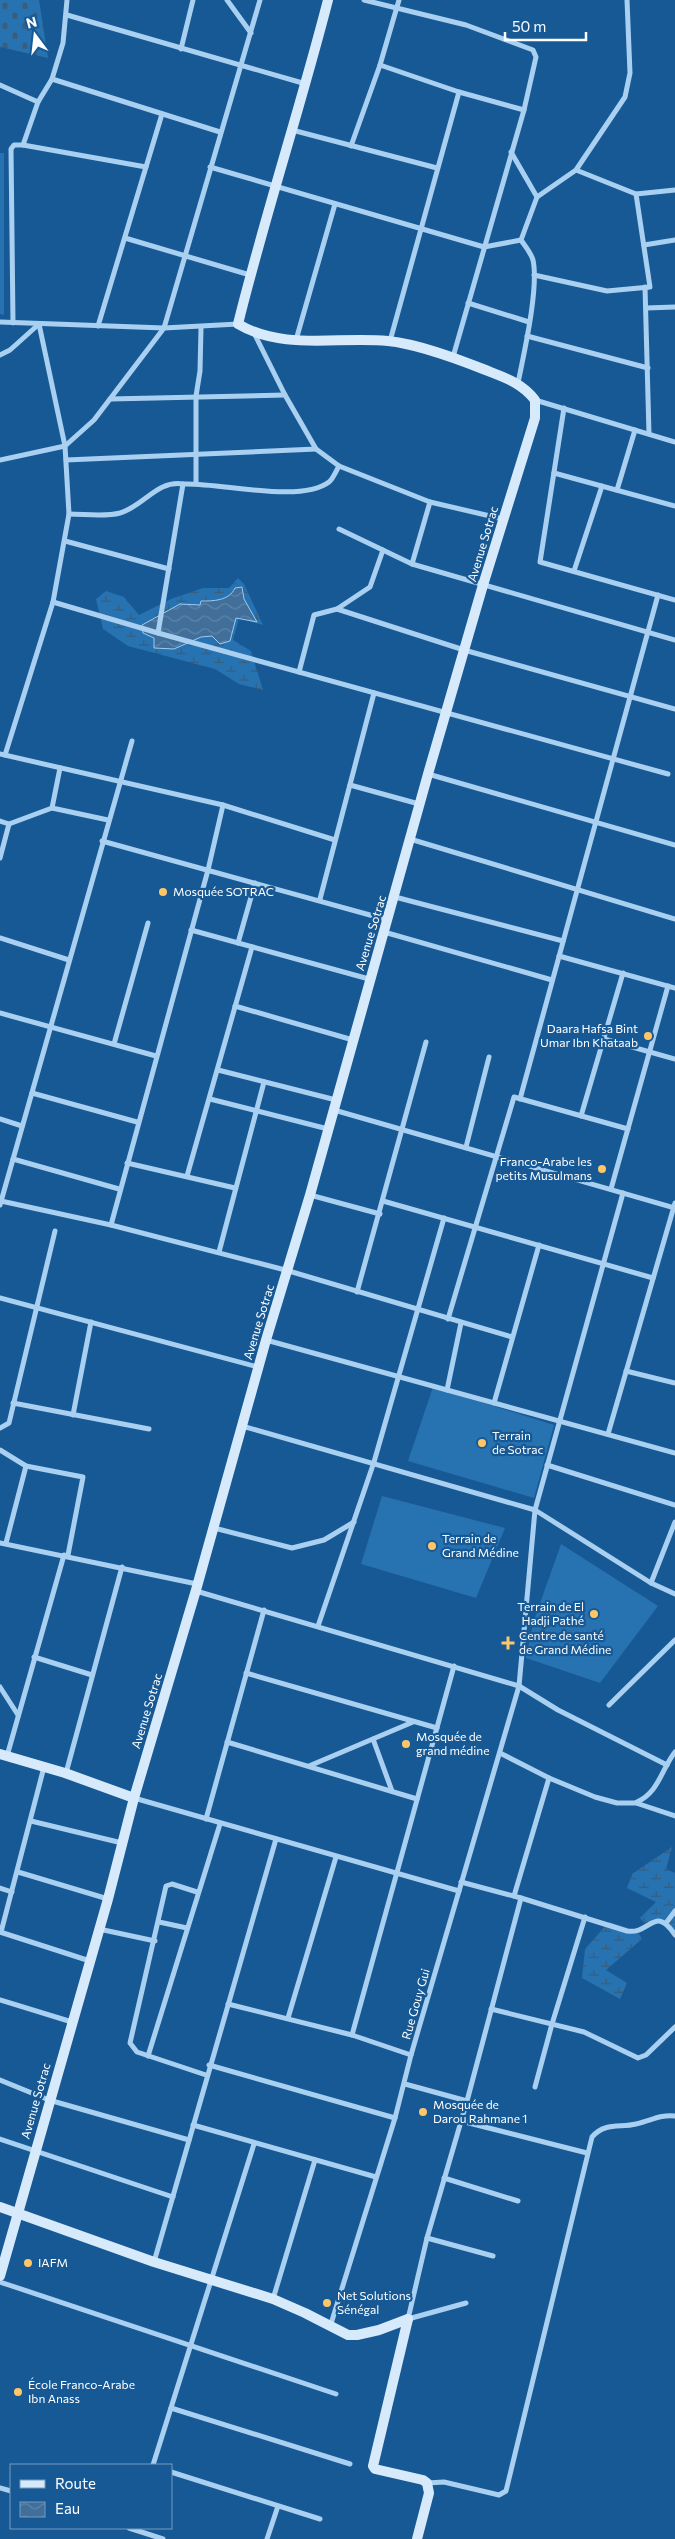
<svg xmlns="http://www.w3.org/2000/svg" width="675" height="2539" font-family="Commissioner,sans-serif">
<defs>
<pattern id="wetland-marsh" width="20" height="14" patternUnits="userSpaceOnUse" patternTransform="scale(1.25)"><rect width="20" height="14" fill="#2772b1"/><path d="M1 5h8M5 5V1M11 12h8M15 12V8" fill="none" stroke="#3b5d79"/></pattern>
<pattern id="cemetery-stones" width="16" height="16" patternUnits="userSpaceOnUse" patternTransform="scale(1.25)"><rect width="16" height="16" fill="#2772b1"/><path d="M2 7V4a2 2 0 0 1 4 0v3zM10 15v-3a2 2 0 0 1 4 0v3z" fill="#3b5d79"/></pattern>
<pattern id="water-waves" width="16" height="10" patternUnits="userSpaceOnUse" patternTransform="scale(1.25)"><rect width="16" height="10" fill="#416f9a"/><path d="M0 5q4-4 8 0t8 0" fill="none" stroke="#5e85a9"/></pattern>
</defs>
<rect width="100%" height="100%" fill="#175995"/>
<g fill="#2772b1">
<path d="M 0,153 L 4,153 L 4,315 L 0,314 Z"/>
<path d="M 433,1387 L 554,1425 L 534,1498 L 408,1461 Z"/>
<path d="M 382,1496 L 505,1528 L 476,1598 L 361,1564 Z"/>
<path d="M 561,1544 L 658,1606 L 600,1683 L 526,1658 L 533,1623 Z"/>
</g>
<g fill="url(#wetland-marsh)">
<path d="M 238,578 L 244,584 L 263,625 L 239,618 L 233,640 L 251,651 L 263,690 L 239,684 L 215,669 L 128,646 L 103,629 L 96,599 L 106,591 L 124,597 L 139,615 L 171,599 L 203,588 L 229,588 Z"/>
<path d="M 672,1847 L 666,1869 L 675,1873 L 675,1932 L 657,1920 L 645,1924 L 640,1918 L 656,1902 L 627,1888 L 632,1874 Z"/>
<path d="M 609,1922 L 637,1931 L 642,1939 L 606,1970 L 627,1983 L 620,1999 L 582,1978 L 585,1949 Z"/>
</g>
<path fill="url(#cemetery-stones)" d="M 0,0 L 39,0 L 48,58 L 0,47 Z"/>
<path fill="url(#water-waves)" stroke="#9bccf3" d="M 242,587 L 244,599 L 257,622 L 236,618 L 230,641 L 220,644 L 212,636 L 201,637 L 174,649 L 154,648 L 154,638 L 143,633 L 142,625 L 180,604 L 200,605 L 201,601 C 213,601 229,601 235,588 Z"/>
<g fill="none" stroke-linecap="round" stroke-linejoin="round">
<g stroke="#a9d0f1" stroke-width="5">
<path d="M 227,0 L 251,33"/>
<path d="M 364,0 L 466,25 L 533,50 L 536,57 L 524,110 L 453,357"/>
<path d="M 67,15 L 306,84"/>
<path d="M 181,49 L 193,0"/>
<path d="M 380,65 L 459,92 L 524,110"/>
<path d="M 52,79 L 220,132"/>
<path d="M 0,85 L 38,102"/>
<path d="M 292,130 L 437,168"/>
<path d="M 23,145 L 38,102 L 52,79 L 63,43 L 67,0"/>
<path d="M 351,146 L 380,65 L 399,0"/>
<path d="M 511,152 L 537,197"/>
<path d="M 210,167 L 484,247 L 521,240"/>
<path d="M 576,170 L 636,194 L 675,190"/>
<path d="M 125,238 L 250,275"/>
<path d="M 521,240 L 537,197 L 576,170 L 625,97 L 630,73 L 627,0"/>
<path d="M 644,245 L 675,240"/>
<path d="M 534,275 L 607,291 L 650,287 L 636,194"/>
<path d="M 645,287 L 649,434"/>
<path d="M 468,303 L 529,322"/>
<path d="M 646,308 L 675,307"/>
<path d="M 0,322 L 164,328 L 238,324"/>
<path d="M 13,323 L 11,149 L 14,145 L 23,145 L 146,167"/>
<path d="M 98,326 L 162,114"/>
<path d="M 254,333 L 285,395 L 316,449 L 339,466 L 430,502 L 503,519"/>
<path d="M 527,336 L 648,368"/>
<path d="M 296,340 L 335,204"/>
<path d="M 390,341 L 459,92"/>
<path d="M 0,355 L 10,350 L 39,324"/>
<path d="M 518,383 C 524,353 539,288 533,260 C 531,253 525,246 521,240"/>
<path d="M 110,399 L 285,395"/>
<path d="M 535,400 L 675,442"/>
<path d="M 564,408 L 540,562 L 675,600"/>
<path d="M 0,460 L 65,446 L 94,420 L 164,328 L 260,0"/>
<path d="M 66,460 L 316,449"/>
<path d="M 554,473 L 675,506"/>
<path d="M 196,483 L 196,396 L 200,371 L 201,328"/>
<path d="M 617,490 L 635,430"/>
<path d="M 69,514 C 85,514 105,517 120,513 C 144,506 157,480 183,484"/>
<path d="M 339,529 L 412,564 L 675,640"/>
<path d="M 65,541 L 169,569"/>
<path d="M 412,564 L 430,502"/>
<path d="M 574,571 L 602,486"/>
<path d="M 53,602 L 158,633 L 668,774"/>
<path d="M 337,609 L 370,587 L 383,550"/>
<path d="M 158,633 L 183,484 C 219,482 300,504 329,482 C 333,479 336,471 339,466"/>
<path d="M 299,672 L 314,615 L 337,609 L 464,650 L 675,709"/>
<path d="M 0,754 L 223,805 L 335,840"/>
<path d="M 5,755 L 53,602 L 69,514 L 65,446 L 39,324"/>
<path d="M 60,768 L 52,808 L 108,820"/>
<path d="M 428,774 L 675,845"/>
<path d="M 350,785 L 419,804"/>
<path d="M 0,821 L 9,824 L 52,808"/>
<path d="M 410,839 L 675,919"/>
<path d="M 102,841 L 388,920"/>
<path d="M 0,858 L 9,824"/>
<path d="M 395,897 L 563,941"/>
<path d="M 320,899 L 374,693"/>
<path d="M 191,930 L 369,979"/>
<path d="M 384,932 L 552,980"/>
<path d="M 0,938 L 69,960"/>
<path d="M 238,943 L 255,883"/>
<path d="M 559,956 L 675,988"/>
<path d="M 235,1006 L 353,1040"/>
<path d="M 0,1013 L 156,1056"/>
<path d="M 604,1039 L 675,1059"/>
<path d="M 114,1044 L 148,923"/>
<path d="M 218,1070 L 336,1100"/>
<path d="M 32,1093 L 137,1122"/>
<path d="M 210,1099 L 328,1129"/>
<path d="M 520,1099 L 658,595"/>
<path d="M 334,1110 L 675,1208"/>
<path d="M 581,1116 L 623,973"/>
<path d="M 0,1119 L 22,1126"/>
<path d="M 466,1147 L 489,1057"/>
<path d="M 13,1159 L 119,1189"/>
<path d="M 127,1163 L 235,1188"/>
<path d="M 187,1176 L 252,947"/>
<path d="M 611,1189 L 668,986"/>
<path d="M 310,1195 L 380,1214"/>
<path d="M 1,1201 L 111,1225 L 289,1271 L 512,1337"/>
<path d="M 383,1201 L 653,1278"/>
<path d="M 0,1205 L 132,741"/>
<path d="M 111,1225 L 208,870 L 223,805"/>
<path d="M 219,1252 L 264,1082"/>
<path d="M 357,1292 L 426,1042"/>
<path d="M 0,1298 L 258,1367"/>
<path d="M 448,1319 L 514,1097 L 628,1129"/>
<path d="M 266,1340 L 675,1453"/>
<path d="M 626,1371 L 675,1383"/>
<path d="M 447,1390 L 461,1323"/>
<path d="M 13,1403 L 149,1429"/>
<path d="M 494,1403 L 539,1245"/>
<path d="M 73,1415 L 91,1322"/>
<path d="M 242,1426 L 535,1510 L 651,1583 L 675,1594"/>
<path d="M 0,1428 L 9,1423 L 55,1231"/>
<path d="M 608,1434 L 675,1203"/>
<path d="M 0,1450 L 26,1466 L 83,1477 L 68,1555"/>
<path d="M 547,1465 L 675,1505"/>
<path d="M 214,1528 L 292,1548 L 324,1540 L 354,1522"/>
<path d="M 0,1543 L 197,1584"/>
<path d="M 6,1543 L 26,1466"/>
<path d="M 651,1583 L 675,1522"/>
<path d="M 196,1591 L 519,1686 L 558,1710 L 667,1765"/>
<path d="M 318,1626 L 374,1462 L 444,1218"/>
<path d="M 34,1657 L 92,1675"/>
<path d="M 246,1673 L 437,1728"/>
<path d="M 0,1687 L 18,1715"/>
<path d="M 609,1705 L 675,1640"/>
<path d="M 373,1739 L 392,1791"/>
<path d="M 227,1742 L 417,1799"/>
<path d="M 500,1753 L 549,1778 L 595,1797 L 617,1803 L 636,1803 L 675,1816"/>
<path d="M 7,1756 L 64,1555"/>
<path d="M 309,1766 L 413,1722"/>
<path d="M 66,1773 L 122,1567"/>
<path d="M 134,1798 L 459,1891"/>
<path d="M 637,1802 C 659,1792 661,1770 675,1752"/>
<path d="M 206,1819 L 264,1610"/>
<path d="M 31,1821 L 122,1843"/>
<path d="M 18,1872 L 108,1899"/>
<path d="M 461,1882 L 521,1898 L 627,1931 C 650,1935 655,1904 675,1935"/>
<path d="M 0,1888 L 12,1892"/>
<path d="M 197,1892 L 172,1884 L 166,1886 L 130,2043 L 137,2052 L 206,2075"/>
<path d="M 514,1896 L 549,1778"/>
<path d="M 159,1922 L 187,1928"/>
<path d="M 666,1923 L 675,1911"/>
<path d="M 99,1929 L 155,1941"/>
<path d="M 0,1932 L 90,1961"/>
<path d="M 1,1932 L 44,1767"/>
<path d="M 0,2000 L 72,2022"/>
<path d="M 228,2004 L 352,2035 L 411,2055"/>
<path d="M 491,2009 L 584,2032 L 638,2058 L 646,2055 L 675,2027"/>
<path d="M 288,2018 L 336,1857"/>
<path d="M 352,2035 L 454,1666"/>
<path d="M 148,2056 L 220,1824"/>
<path d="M 209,2065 L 395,2118"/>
<path d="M 0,2080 L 49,2100 L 189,2140"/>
<path d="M 405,2084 L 467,2101"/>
<path d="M 535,2087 L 552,2024 L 585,1917"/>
<path d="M 461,2121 L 587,2153"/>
<path d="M 193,2125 L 376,2177"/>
<path d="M 0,2139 L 173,2197"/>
<path d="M 444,2178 L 518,2201"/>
<path d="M 427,2238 L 493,2256"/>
<path d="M 154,2262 L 276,1839"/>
<path d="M 0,2282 L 336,2394"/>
<path d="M 273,2299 L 315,2160"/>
<path d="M 466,2303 L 408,2319 L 427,2238 L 467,2101 L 521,1898"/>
<path d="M 330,2327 L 395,2118 L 411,2055 L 519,1686 L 535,1510 L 623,1193"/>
<path d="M 171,2408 L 350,2464"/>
<path d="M 153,2465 L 254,2144"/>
<path d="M 171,2472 L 320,2519"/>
<path d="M 427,2483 L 444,2482 L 499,2495 L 506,2491 L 592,2137 C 605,2122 620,2128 636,2124 C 650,2121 661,2114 675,2116"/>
<path d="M 0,2488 L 11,2491"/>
<path d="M 129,2528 L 163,2539"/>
<path d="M 267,2539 L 278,2506"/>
</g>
<g stroke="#d7eafb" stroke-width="10">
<path d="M 0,1754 L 65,1773 L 134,1798"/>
<path d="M 0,2207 L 154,2262 L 273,2299 L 305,2313 L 348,2335 L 357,2335 L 379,2330 L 408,2319"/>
<path d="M 0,2276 L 108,1899 L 134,1798 L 196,1590 L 266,1340 L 310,1195 L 428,774 L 483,585 L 535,418 L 535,400 C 521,382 503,377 483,369 C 455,358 418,344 388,341 C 338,336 283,351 238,324 C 265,215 300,109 328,0"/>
<path d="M 408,2319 L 373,2466 L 375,2469 L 423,2480 L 427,2483 L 429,2493 L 417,2539"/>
</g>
</g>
<g fill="#ffc668" stroke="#175995" stroke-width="2">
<circle cx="163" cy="892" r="5"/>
<circle cx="648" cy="1036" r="5"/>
<circle cx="602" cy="1169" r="5"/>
<circle cx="482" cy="1443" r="5"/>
<circle cx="432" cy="1546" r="5"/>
<circle cx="594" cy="1614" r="5"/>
<path d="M505.5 1635.5h5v5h5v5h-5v5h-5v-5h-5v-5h5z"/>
<circle cx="406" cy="1744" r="5"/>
<circle cx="423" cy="2112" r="5"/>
<circle cx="28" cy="2263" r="5"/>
<circle cx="327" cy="2303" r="5"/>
<circle cx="18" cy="2392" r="5"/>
</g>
<g text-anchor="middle" stroke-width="4.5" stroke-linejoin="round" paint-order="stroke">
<g font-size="12" fill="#fff" stroke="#175995">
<text transform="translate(483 544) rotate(-73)" y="4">Avenue Sotrac</text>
<text transform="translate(371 933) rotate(-73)" y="4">Avenue Sotrac</text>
<text transform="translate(259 1322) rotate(-73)" y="4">Avenue Sotrac</text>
<text transform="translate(147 1711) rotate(-73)" y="4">Avenue Sotrac</text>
<text transform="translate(416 2004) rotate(-74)" y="4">Rue Gouy Gui</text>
<text transform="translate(36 2101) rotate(-74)" y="4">Avenue Sotrac</text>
</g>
<g font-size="12" fill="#fff" stroke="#175995" text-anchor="start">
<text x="173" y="896">Mosquée SOTRAC</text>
<text x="638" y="1033" text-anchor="end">Daara Hafsa Bint<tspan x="638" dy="14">Umar Ibn Khataab</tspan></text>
<text x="592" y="1166" text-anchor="end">Franco-Arabe les<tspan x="592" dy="14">petits Musulmans</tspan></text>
<text x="492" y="1440">Terrain<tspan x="492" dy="14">de Sotrac</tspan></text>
<text x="442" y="1543">Terrain de<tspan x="442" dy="14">Grand Médine</tspan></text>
<text x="584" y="1611" text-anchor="end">Terrain de El<tspan x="584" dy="14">Hadji Pathé</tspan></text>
<text x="519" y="1640">Centre de santé<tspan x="519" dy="14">de Grand Médine</tspan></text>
<text x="416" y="1741">Mosquée de<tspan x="416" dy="14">grand médine</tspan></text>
<text x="433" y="2109">Mosquée de<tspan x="433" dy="14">Darou Rahmane 1</tspan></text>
<text x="38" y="2267">IAFM</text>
<text x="337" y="2300">Net Solutions<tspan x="337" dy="14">Sénégal</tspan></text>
<text x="28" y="2389">École Franco-Arabe<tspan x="28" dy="14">Ibn Anass</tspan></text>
</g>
</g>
<rect x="10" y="2464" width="162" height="65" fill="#175995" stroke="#749bbf"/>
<rect x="20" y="2480" width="25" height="8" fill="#d7eafb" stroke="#749bbf"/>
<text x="55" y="2489" font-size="15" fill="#ffffff">Route</text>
<rect x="20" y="2502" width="25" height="15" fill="url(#water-waves)" stroke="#749bbf"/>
<text x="55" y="2514" font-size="15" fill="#ffffff">Eau</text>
<g transform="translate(35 35) rotate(345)" stroke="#175995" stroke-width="4" paint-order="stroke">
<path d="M0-4L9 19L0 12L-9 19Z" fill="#ffffff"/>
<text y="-8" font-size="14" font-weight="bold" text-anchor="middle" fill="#ffffff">N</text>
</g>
<path d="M505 32v8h81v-8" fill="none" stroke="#ffffff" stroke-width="2.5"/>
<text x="512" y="32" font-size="15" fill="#ffffff" stroke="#175995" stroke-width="4" paint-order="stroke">50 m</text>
</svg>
